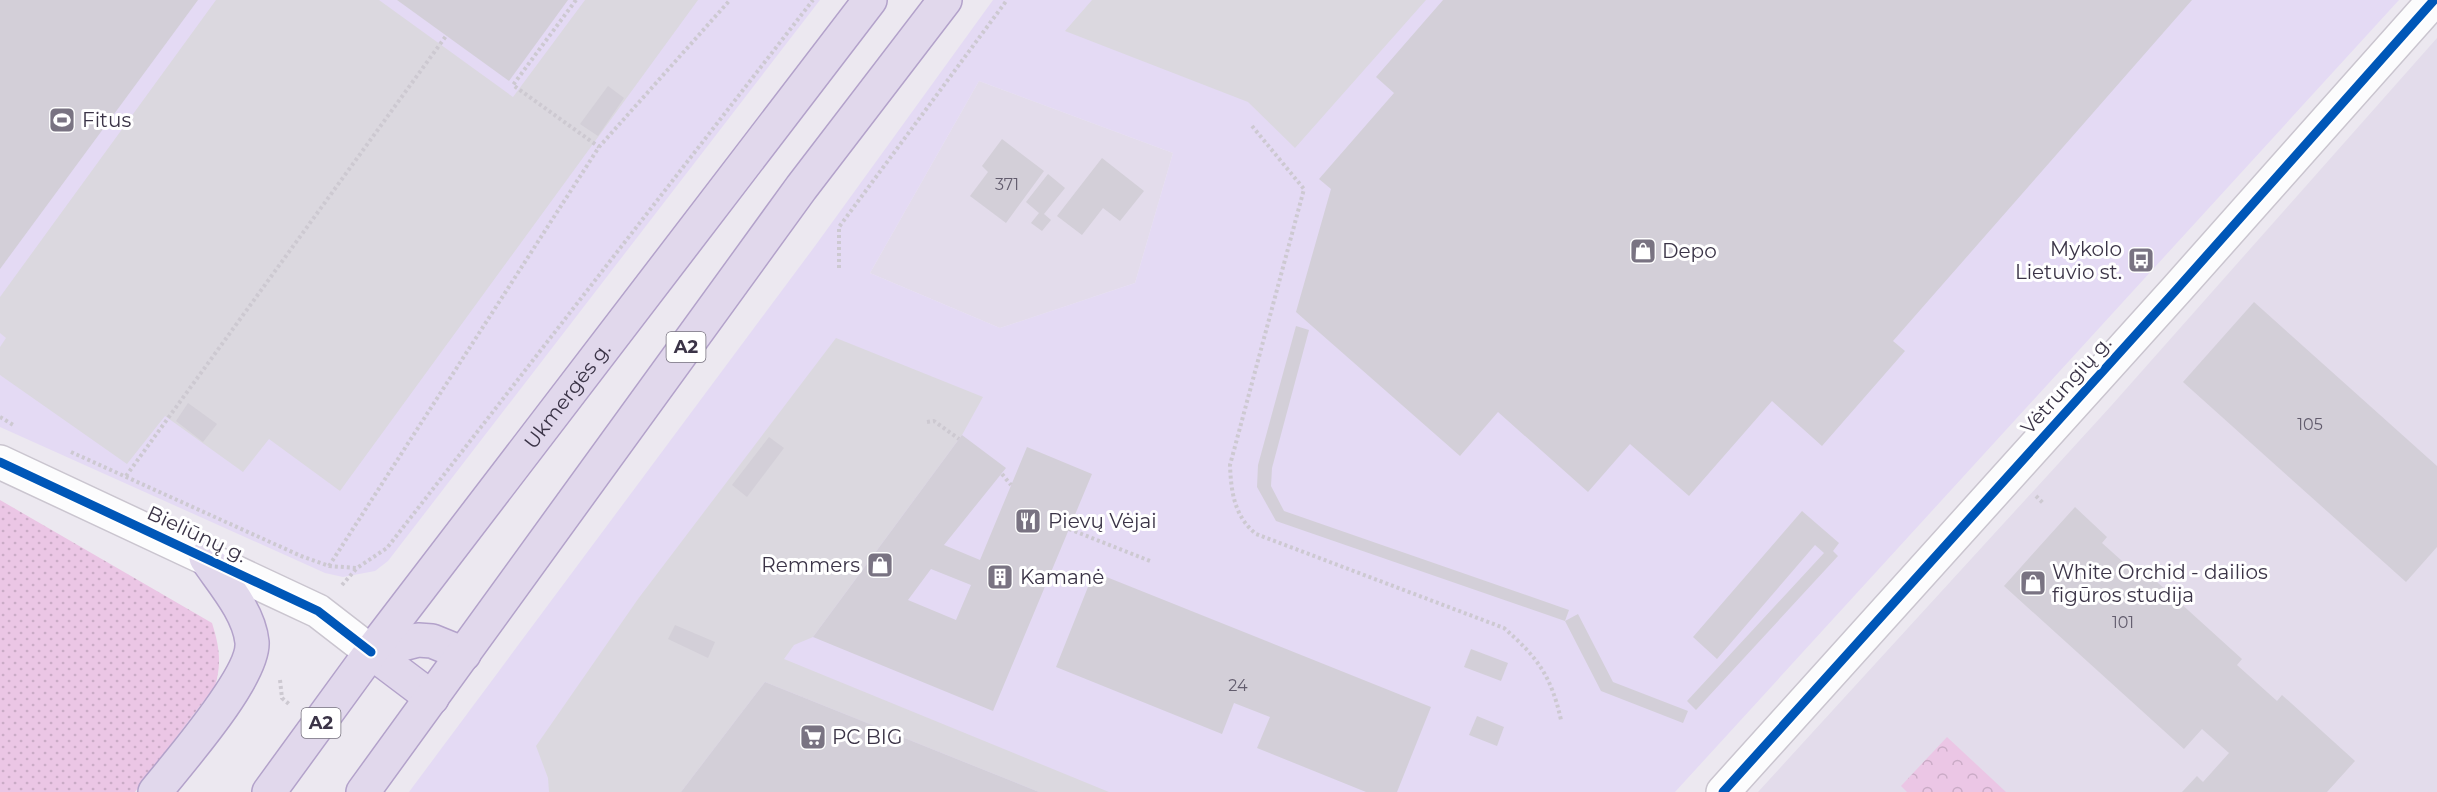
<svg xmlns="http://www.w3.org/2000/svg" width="2437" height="792" font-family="Montserrat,sans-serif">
<defs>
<pattern id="grass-dots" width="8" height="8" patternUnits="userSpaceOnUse" patternTransform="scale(1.5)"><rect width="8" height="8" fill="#ebc6e5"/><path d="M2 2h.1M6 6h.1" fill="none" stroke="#caabc6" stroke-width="1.8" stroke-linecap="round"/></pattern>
<pattern id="park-crowns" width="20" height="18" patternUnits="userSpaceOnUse" patternTransform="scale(1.5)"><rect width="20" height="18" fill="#ebc6e5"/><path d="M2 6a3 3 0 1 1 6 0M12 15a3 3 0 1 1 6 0" fill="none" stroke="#caabc6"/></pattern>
</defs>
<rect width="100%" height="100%" fill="#ece8f0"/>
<g fill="#e3dceb">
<path d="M 2437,38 L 2437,792 L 1758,792 L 2111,406 Z"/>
<path d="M 979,81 L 1173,153 L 1135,283 L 1000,328 L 870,273 Z"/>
</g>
<g fill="#e4daf4" fill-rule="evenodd">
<path d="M 0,0 L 820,0 L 388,561 L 375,571 L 343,577 L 325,573 L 0,427 Z"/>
<path d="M 993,0 L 2399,0 L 1675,792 L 409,792 L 815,246 ZM 979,81 L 1173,153 L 1135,283 L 1000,328 L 870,273 Z"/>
</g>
<path fill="url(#grass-dots)" d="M 0,500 L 212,623 C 219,645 222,663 215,686 L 135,792 L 0,792 Z"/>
<path fill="url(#park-crowns)" d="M 1947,737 L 2006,792 L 1907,792 L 1901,786 Z"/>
<g fill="#dbd8df">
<path d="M 216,0 L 379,0 L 513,97 L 585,0 L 698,0 L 340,491 L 269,439 L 243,472 L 165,416 L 127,464 L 0,375 L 0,347 L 6,338 L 0,333 L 0,297 Z"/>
<path d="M 1092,0 L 1426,0 L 1295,148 L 1248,102 L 1065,31 Z"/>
<path d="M 836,338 L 983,397 L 962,435 L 813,637 L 794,645 L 784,659 L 1109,792 L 1039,792 L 765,682 L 681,792 L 549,792 L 548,778 L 536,746 L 638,599 Z"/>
</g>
<g fill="#d3cfd8" fill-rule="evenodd">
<path d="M 0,0 L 198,0 L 0,269 Z"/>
<path d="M 397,0 L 568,0 L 509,81 Z"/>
<path d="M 1443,0 L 2192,0 L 1893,341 L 1905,351 L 1822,446 L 1772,401 L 1689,496 L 1630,444 L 1588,492 L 1498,412 L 1460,456 L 1296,312 L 1331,189 L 1319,179 L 1394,93 L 1376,77 Z"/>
<path d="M 608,86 L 624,98 L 598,136 L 580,124 Z"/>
<path d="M 1002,139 L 1044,171 L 1006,223 L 970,196 L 988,172 L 982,166 Z"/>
<path d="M 1102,158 L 1144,191 L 1120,221 L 1103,208 L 1082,235 L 1057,216 Z"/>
<path d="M 1048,174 L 1065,188 L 1044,214 L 1051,220 L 1042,231 L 1031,223 L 1039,213 L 1026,202 Z"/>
<path d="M 2254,302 L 2437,466 L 2437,547 L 2406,582 L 2183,382 Z"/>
<path d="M 1296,326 L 1309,330 L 1272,468 L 1271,486 L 1284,511 L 1569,610 L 1565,621 L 1578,614 L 1613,682 L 1688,711 L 1683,723 L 1601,691 L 1565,621 L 1276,521 L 1257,487 L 1258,465 Z"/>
<path d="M 188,403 L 217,424 L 203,442 L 176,421 Z"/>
<path d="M 962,435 L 1006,468 L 944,545 L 980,560 L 1027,447 L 1092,474 L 993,711 L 813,637 ZM 931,569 L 971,585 L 956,620 L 908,600 Z"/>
<path d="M 769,437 L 784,448 L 747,497 L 732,485 Z"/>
<path d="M 2075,507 L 2107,537 L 2102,543 L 2141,578 L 2146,572 L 2242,659 L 2237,665 L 2277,701 L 2282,695 L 2355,761 L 2327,792 L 2182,792 L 2197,776 L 2203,782 L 2229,753 L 2202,729 L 2184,749 L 2004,586 Z"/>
<path d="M 1802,511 L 1839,543 L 1833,551 L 1838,556 L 1696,710 L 1687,701 L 1824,553 L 1815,545 L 1717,659 L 1693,637 Z"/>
<path d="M 1094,572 L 1431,707 L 1397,792 L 1366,792 L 1257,748 L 1270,717 L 1234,703 L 1222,734 L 1056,667 Z"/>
<path d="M 675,625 L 715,642 L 708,658 L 668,639 Z"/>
<path d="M 1471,649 L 1508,663 L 1501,681 L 1464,667 Z"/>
<path d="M 765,682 L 1039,792 L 681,792 Z"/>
<path d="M 1477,716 L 1504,727 L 1497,746 L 1469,735 Z"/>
</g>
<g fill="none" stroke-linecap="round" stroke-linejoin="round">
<defs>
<g id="street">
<path d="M 0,462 L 318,611 L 371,652"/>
<path d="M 1723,792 L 2177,289 L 2434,0"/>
</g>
<g id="highway">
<path d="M 371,652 L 418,640 L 432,641 L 464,654"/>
<path d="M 371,652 L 432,698"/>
<path d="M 155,792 C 178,763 255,676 252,642 C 249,612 223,583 206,558"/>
<path id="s1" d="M 269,792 L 371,652 L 870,0"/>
<path d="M 363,792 L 801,188 L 945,0"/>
</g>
</defs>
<use href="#street" stroke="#cac5cf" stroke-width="36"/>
<use href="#highway" stroke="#b3a2ca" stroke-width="36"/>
<g stroke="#cdc9d1" stroke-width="4" stroke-dasharray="3 3" stroke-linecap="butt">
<path d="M 576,0 L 513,85 L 599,147"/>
<path d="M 1252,126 L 1304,189 L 1230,465 C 1231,491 1234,516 1256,534 L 1504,628 C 1537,657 1551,675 1561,720"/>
<path d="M 839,268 L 839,227 L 1007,0"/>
<path d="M 0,417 L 15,426"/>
<path d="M 927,422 L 934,421 L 959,439"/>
<path d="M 71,452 L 301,556 L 329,566 L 357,568 L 387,548 L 813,0"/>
<path d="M 1002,474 L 1011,485"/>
<path d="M 126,476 L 446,36"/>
<path d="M 2036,496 L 2043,503"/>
<path d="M 1069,529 L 1150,561"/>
<path d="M 329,566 L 599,147 L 730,0"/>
<path d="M 342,585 L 357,568"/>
<path d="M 280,680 L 282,698 L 290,705"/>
</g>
<use href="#street" stroke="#fcfcfd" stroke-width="33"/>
<use href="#highway" stroke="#e1d8ec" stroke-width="33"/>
<defs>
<g id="cycleway">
<path d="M 0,462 L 318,611 L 371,652"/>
<path d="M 1723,792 L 2177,289 L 2434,0"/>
</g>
</defs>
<use href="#cycleway" stroke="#fff" stroke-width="13"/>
<use href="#cycleway" stroke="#0057b8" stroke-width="9"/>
</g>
<defs>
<symbol id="stadium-square" viewBox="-11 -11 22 22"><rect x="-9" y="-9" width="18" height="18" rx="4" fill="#797382" stroke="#fff"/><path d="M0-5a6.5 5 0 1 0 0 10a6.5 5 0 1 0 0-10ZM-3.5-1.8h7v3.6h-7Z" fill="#fff"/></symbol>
<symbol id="shop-square" viewBox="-11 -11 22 22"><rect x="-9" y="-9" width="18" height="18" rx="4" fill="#797382" stroke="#fff"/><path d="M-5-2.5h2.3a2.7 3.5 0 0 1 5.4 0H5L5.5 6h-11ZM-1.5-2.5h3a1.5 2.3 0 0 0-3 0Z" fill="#fff"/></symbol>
<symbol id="bus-square" viewBox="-11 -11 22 22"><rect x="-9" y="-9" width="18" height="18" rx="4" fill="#797382" stroke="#fff"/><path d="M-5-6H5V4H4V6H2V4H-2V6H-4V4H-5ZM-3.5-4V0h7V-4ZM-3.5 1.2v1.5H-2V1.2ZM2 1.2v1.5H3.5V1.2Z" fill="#fff"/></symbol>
<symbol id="restaurant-square" viewBox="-11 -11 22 22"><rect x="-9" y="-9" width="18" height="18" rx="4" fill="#797382" stroke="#fff"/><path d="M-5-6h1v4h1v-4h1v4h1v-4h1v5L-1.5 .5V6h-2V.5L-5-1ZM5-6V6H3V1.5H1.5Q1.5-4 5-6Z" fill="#fff"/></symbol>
<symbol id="building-square" viewBox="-11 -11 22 22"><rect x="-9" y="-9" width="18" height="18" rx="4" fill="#797382" stroke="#fff"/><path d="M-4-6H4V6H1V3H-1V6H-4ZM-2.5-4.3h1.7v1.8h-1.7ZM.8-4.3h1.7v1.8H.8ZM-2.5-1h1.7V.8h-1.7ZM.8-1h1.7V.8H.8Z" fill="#fff"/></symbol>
<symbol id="supermarket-square" viewBox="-11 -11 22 22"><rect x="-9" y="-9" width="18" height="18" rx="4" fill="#797382" stroke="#fff"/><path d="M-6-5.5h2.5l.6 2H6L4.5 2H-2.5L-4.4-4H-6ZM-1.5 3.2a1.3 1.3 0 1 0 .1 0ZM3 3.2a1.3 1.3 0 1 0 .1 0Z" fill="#fff"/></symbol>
</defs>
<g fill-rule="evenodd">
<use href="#stadium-square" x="47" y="105" width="30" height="30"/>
<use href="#shop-square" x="1628" y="236" width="30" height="30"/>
<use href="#bus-square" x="2126" y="245" width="30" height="30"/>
<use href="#restaurant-square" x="1013" y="506" width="30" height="30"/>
<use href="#shop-square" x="865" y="550" width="30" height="30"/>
<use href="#building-square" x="985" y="562" width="30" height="30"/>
<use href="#shop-square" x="2018" y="568" width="30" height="30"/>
<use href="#supermarket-square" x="798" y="722" width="30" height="30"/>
</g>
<g text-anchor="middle" stroke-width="6" stroke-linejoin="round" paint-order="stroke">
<g font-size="16" fill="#625c6d">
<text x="1007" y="190">371</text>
<text x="2310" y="430">105</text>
<text x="2123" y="628">101</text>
<text x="1238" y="691">24</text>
</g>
<g fill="#fff" stroke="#76717e" stroke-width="1.5">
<rect x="666.5" y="332" width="39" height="30" rx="4.5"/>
<rect x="301.5" y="708" width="39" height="30" rx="4.5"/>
</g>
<g font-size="18" font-weight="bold" fill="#3b3447">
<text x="686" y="353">A2</text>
<text x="321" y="729">A2</text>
</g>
<g font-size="20" fill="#3b3447" stroke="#fff" text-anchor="start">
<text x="82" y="127">Fitus</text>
<text x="2122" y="256" text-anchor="end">Mykolo<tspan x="2122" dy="23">Lietuvio st.</tspan></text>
<text x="1662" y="258">Depo</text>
<text x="1048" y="528">Pievų Vėjai</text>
<text x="860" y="572" text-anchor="end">Remmers</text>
<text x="2052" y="579">White Orchid - dailios<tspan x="2052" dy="23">figūros studija</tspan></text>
<text x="1020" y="584">Kamanė</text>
<text x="832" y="744">PC BIG</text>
</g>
<g font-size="20" fill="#3b3447" stroke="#fff">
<text transform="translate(2066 385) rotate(-48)" y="7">Vėtrungių g.</text>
<text dy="7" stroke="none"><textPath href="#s1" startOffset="496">Ukmergės g.</textPath></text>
<text transform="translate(197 534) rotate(25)" y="7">Bieliūnų g.</text>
</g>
</g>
</svg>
